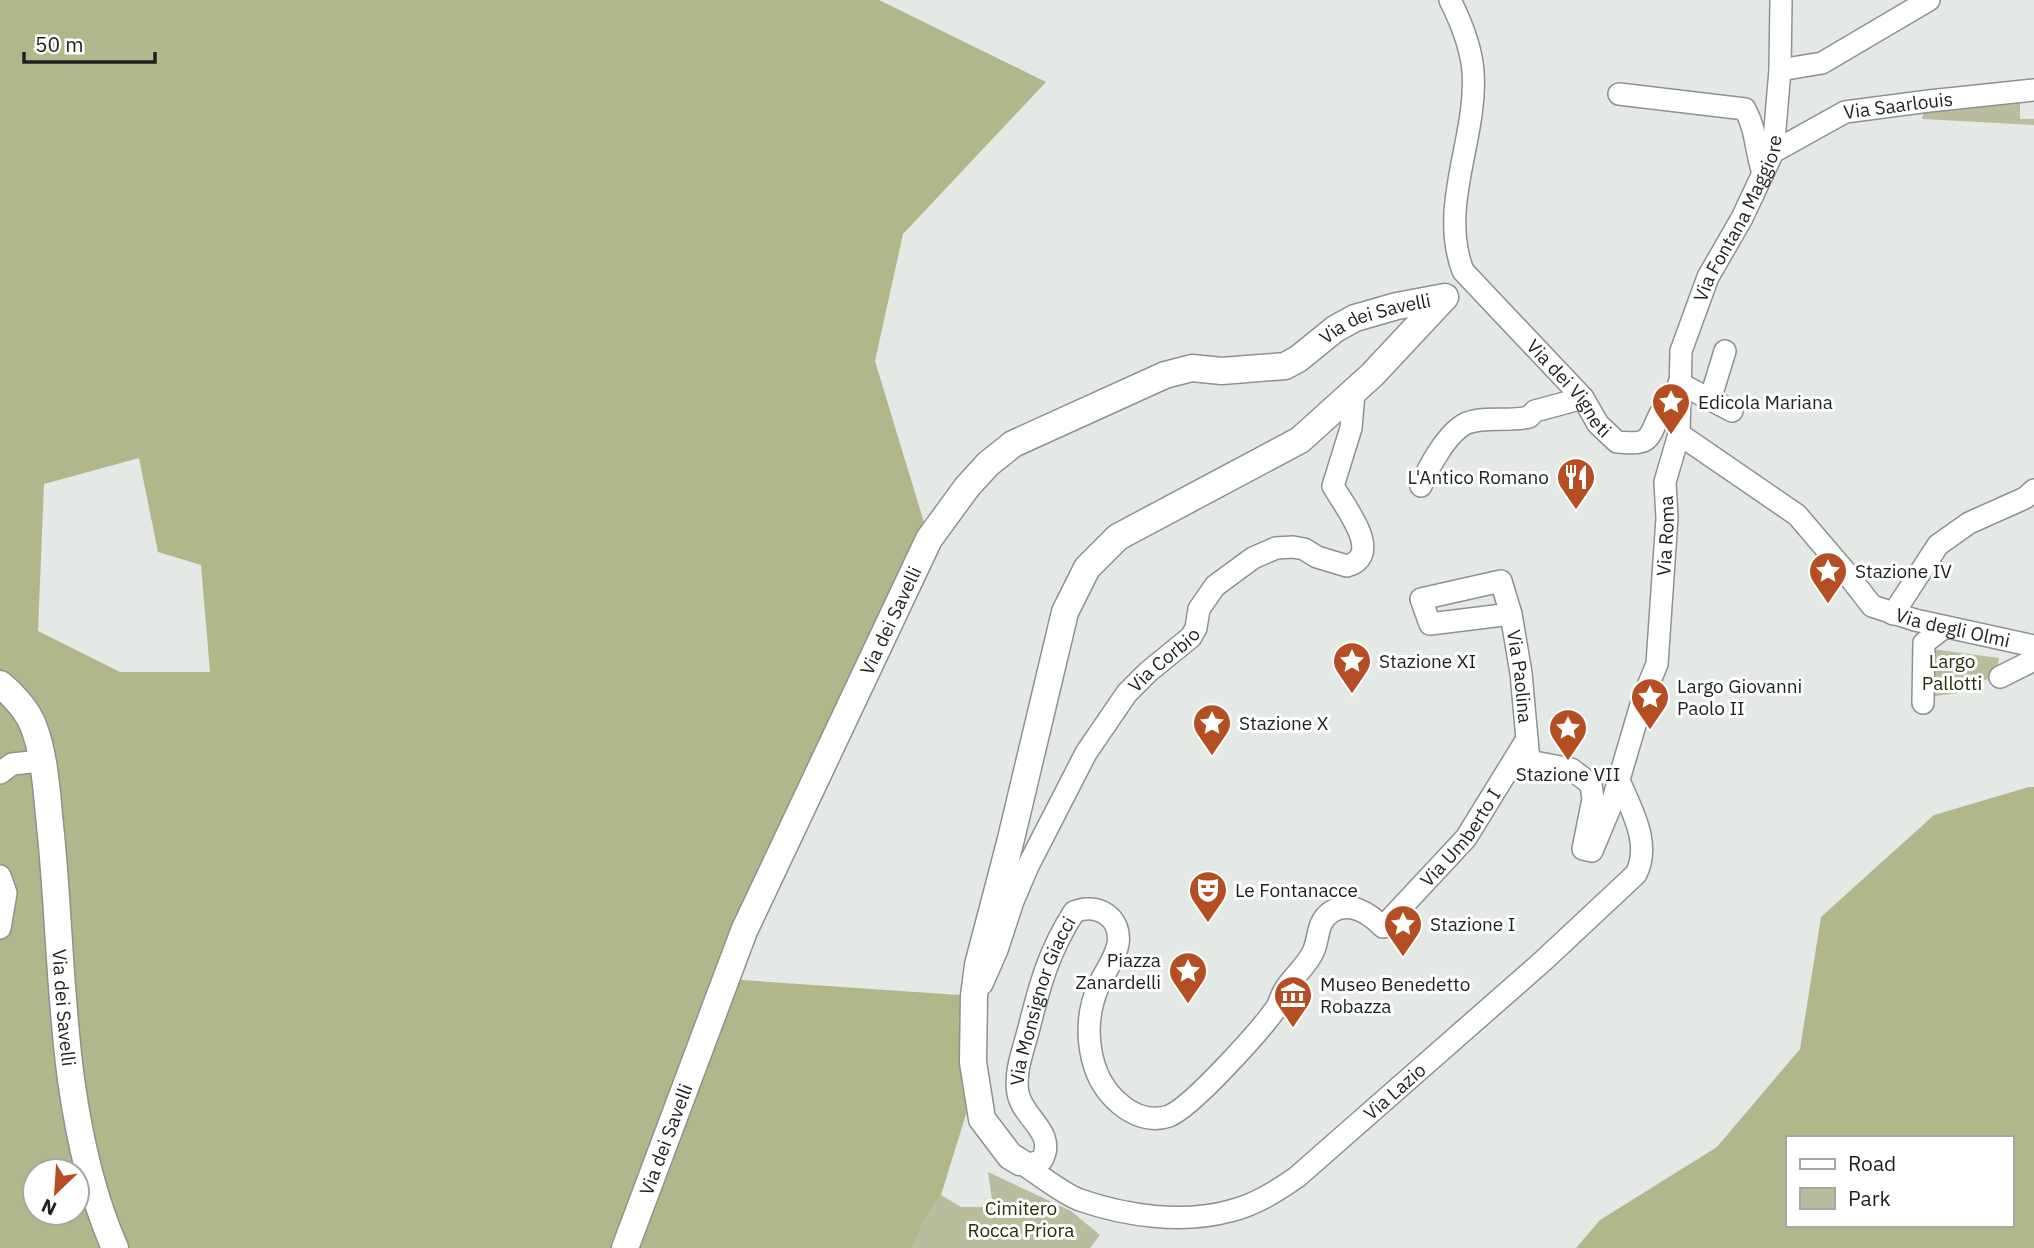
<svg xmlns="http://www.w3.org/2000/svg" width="2034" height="1248" font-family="'IBM Plex Sans',sans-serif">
<rect width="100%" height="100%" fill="#e4e9e6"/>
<g fill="#b9bd9d">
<path d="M 2020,98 L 2020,119 L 2034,119 L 2034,125 L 1922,119 L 1924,112 Z"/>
<path d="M 1932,649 L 1999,658 L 1996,675 L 1957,693 L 1930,697 Z"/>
<path d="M 988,1172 L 1071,1211 L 1100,1235 L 1090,1248 L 913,1248 L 923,1222 L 941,1195 L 961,1207 L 993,1207 Z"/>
</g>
<g fill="#b1b68b" fill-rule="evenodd">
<path d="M 0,0 L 879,0 L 1046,82 L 903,234 L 875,361 L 929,539 L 727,979 L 974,996 L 976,1082 L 941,1195 L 923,1222 L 913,1248 L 0,1248 ZM 139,458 L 158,552 L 201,565 L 210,672 L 120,672 L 38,631 L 44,484 ZM 35,1171 L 77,1171 L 77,1213 L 35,1213 Z"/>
<path d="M 2029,787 L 2034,787 L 2034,1248 L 1576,1248 L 1600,1220 L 1717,1147 L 1800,1049 L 1821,917 L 1934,815 ZM 1787,1138 L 2011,1138 L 2011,1225 L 1787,1225 Z"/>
</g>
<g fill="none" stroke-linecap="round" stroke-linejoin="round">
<defs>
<g id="minor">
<path id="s1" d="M 1450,0 C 1461,22 1471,46 1473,71 C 1478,138 1438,205 1463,271 L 1583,398 L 1598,424 L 1617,442 C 1624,442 1633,444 1640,442 C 1658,439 1653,405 1678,399"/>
<path d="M 1780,70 L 1822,63 L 1929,0"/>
<path d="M 1619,94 L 1745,109 C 1757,132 1755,149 1763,173"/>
<path id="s2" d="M 1773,152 L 1845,112 L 1929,101 L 2034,90"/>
<path d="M 1679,383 L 1732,411"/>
<path d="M 1710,400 L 1725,351"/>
<path id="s3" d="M 1679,434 L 1797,515 L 1844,570 L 1872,606 L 1915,620 L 2034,646"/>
<path d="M 1421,486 C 1428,468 1447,432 1467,423 C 1485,416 1509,422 1529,417 L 1535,411 L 1583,398"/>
<path d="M 1501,581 L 1511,614 L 1430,624 L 1421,599 Z"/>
<path id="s4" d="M 1511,614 L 1521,673 L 1529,761 L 1571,769 L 1591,784 L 1593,799 L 1583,849 L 1592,851 L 1612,803 L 1643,698 L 1657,664 L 1667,518 L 1665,482 L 1679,434 L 1681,351 L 1708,277 L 1742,218 L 1773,152 L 1780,70 L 1781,0"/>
<path d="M 1893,614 L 1938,545 L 1969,523 L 2025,498 L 2034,490"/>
<path d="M 2000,677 L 2034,660"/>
<path d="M 1923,703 L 1924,643 L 1945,627"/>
<path d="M 0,773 L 12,764 L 41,761"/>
<path d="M 0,876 L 6,893 L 0,928"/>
<path id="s5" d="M 982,984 L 997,950 L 1013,901 L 1028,866 L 1086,753 L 1127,693 L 1148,672 L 1191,637 L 1196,628 L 1199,609 L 1215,586 L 1253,558 L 1276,548 L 1293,547 L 1304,549 L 1317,557 L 1347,566 C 1385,555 1344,506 1333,486 L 1351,428 L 1354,393"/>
<path id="s6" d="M 1020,1162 C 1029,1164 1034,1164 1042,1160 C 1057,1132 1022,1118 1018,1093 C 1014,1072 1024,1048 1029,1028 C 1040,984 1049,951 1074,912 C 1097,902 1122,917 1118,944 C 1115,960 1104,972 1098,987 C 1082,1025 1087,1077 1120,1104 C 1134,1116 1152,1122 1169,1116 C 1192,1107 1262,1029 1277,1007 C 1280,1001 1282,993 1286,988 C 1294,976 1306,966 1312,954 C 1320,941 1315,923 1331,912 C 1350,900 1370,914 1383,927 L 1466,838 L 1527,739"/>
<path id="s7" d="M 1020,1162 C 1037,1173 1063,1194 1080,1200 C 1126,1216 1183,1224 1230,1211 C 1255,1205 1277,1191 1297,1177 L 1543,961 L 1636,874 C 1652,842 1630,808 1618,778"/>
</g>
<g id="tertiary">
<path id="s8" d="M 0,684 C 13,695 26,708 33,725 C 46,758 47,799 51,835 C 59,916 60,998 71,1079 C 79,1137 91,1194 115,1248"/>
<path id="s9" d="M 625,1248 L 744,931 L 929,539 L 967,487 L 988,464 L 1013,444 L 1165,375 L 1192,368 L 1222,371 L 1285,366 L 1298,359 L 1335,329 L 1355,318 L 1397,306 L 1445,297 L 1372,375 L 1300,440 L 1118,537 L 1087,568 L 1065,612 L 1010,843 L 978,965 L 974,996 L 973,1062 L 982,1119 L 1010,1156 L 1020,1162"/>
</g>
</defs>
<use href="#minor" stroke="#8e928f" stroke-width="24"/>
<use href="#tertiary" stroke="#8e928f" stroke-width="29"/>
<use href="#minor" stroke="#fff" stroke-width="21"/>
<use href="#tertiary" stroke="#fff" stroke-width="26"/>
</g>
<defs>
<symbol id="sight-pin" viewBox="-11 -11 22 30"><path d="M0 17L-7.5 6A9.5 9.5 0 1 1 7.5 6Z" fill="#b54f23" stroke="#fff"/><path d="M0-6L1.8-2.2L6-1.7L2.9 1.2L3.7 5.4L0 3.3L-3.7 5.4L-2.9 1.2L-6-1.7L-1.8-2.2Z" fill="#fff"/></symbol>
<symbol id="restaurant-pin" viewBox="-11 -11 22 30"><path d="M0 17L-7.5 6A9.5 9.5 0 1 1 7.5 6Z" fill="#b54f23" stroke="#fff"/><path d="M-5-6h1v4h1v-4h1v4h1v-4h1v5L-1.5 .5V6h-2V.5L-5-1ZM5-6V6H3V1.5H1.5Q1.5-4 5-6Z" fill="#fff"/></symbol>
<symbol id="theatre-pin" viewBox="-11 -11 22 30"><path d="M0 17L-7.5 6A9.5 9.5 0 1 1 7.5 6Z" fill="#b54f23" stroke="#fff"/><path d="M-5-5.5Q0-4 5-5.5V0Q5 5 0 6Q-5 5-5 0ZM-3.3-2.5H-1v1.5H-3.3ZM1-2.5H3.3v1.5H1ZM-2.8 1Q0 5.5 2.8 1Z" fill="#fff"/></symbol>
<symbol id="museum-pin" viewBox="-11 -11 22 30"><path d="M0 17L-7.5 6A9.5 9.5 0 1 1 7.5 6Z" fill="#b54f23" stroke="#fff"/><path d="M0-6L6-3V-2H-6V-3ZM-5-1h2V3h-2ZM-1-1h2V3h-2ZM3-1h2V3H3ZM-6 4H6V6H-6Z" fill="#fff"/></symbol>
</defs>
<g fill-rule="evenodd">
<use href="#sight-pin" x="1649" y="380" width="44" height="60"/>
<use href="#restaurant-pin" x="1554" y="455" width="44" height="60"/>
<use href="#sight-pin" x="1806" y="549" width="44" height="60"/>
<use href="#sight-pin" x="1330" y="639" width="44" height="60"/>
<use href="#sight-pin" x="1628" y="675" width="44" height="60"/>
<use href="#sight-pin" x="1190" y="701" width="44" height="60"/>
<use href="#sight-pin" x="1546" y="706" width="44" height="60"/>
<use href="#theatre-pin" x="1186" y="868" width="44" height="60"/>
<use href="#sight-pin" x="1381" y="902" width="44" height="60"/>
<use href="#sight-pin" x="1166" y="949" width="44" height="60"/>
<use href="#museum-pin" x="1271" y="973" width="44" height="60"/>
</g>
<g text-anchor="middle" stroke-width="6" stroke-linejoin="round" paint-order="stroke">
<g font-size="19" fill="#1f2120" stroke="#fff">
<text dy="7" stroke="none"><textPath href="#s2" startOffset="136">Via Saarlouis</textPath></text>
<text dy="7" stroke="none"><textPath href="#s4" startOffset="950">Via Fontana Maggiore</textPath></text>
<text dy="7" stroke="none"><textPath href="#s9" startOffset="1292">Via dei Savelli</textPath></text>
<text dy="7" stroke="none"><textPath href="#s1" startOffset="436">Via dei Vigneti</textPath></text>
<text dy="7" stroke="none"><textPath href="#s4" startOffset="618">Via Roma</textPath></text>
<text dy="7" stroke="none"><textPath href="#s9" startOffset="682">Via dei Savelli</textPath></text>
<text dy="7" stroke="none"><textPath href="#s3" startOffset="345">Via degli Olmi</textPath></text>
<text dy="7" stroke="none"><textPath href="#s5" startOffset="376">Via Corbio</textPath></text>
<text dy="7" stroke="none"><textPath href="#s4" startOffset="63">Via Paolina</textPath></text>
<text dy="7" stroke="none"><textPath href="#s6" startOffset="1027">Via Umberto I</textPath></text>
<text dy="7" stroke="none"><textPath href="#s6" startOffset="194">Via Monsignor Giacci</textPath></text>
<text dy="7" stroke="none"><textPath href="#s8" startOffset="338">Via dei Savelli</textPath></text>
<text dy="7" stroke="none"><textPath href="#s7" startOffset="429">Via Lazio</textPath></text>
<text dy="7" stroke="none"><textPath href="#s9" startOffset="116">Via dei Savelli</textPath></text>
</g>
<g font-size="19" fill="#1f2120" stroke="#fff" text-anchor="start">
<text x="1698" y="409">Edicola Mariana</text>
<text x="1549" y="484" text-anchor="end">L'Antico Romano</text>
<text x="1855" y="578">Stazione IV</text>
<text x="1379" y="668">Stazione XI</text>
<text x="1677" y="693">Largo Giovanni<tspan x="1677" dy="22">Paolo II</tspan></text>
<text x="1239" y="730">Stazione X</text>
<text x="1568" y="781" text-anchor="middle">Stazione VII</text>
<text x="1235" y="897">Le Fontanacce</text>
<text x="1430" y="931">Stazione I</text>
<text x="1161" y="967" text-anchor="end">Piazza<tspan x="1161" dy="22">Zanardelli</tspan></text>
<text x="1320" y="991">Museo Benedetto<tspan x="1320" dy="22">Robazza</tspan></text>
</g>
<g font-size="19" fill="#2b2d0a" stroke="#fff">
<text x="1952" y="668">Largo<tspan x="1952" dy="22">Pallotti</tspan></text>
<text x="1021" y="1215">Cimitero<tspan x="1021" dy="22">Rocca Priora</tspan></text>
</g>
</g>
<rect x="1786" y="1136" width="228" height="91" fill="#ffffff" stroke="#a5a6a6" stroke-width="2"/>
<rect x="1800" y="1159" width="35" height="10" fill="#ffffff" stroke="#a5a6a6" stroke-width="2"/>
<text x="1848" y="1171" font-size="21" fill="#1f2120">Road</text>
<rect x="1800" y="1188" width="35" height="21" fill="#b9bd9d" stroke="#a5a6a6" stroke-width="2"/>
<text x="1848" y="1206" font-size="21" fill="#1f2120">Park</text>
<g transform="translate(56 1192) rotate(205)"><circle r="33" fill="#ffffff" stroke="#a5a6a6" stroke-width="2"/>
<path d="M0-5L12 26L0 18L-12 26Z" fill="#b54f23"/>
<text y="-10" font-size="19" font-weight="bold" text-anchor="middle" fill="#1f2120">N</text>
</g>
<path d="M24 52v10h131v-10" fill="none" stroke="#1f2120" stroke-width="3.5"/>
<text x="35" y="52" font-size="21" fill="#1f2120" stroke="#ffffff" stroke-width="5" paint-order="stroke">50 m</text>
</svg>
